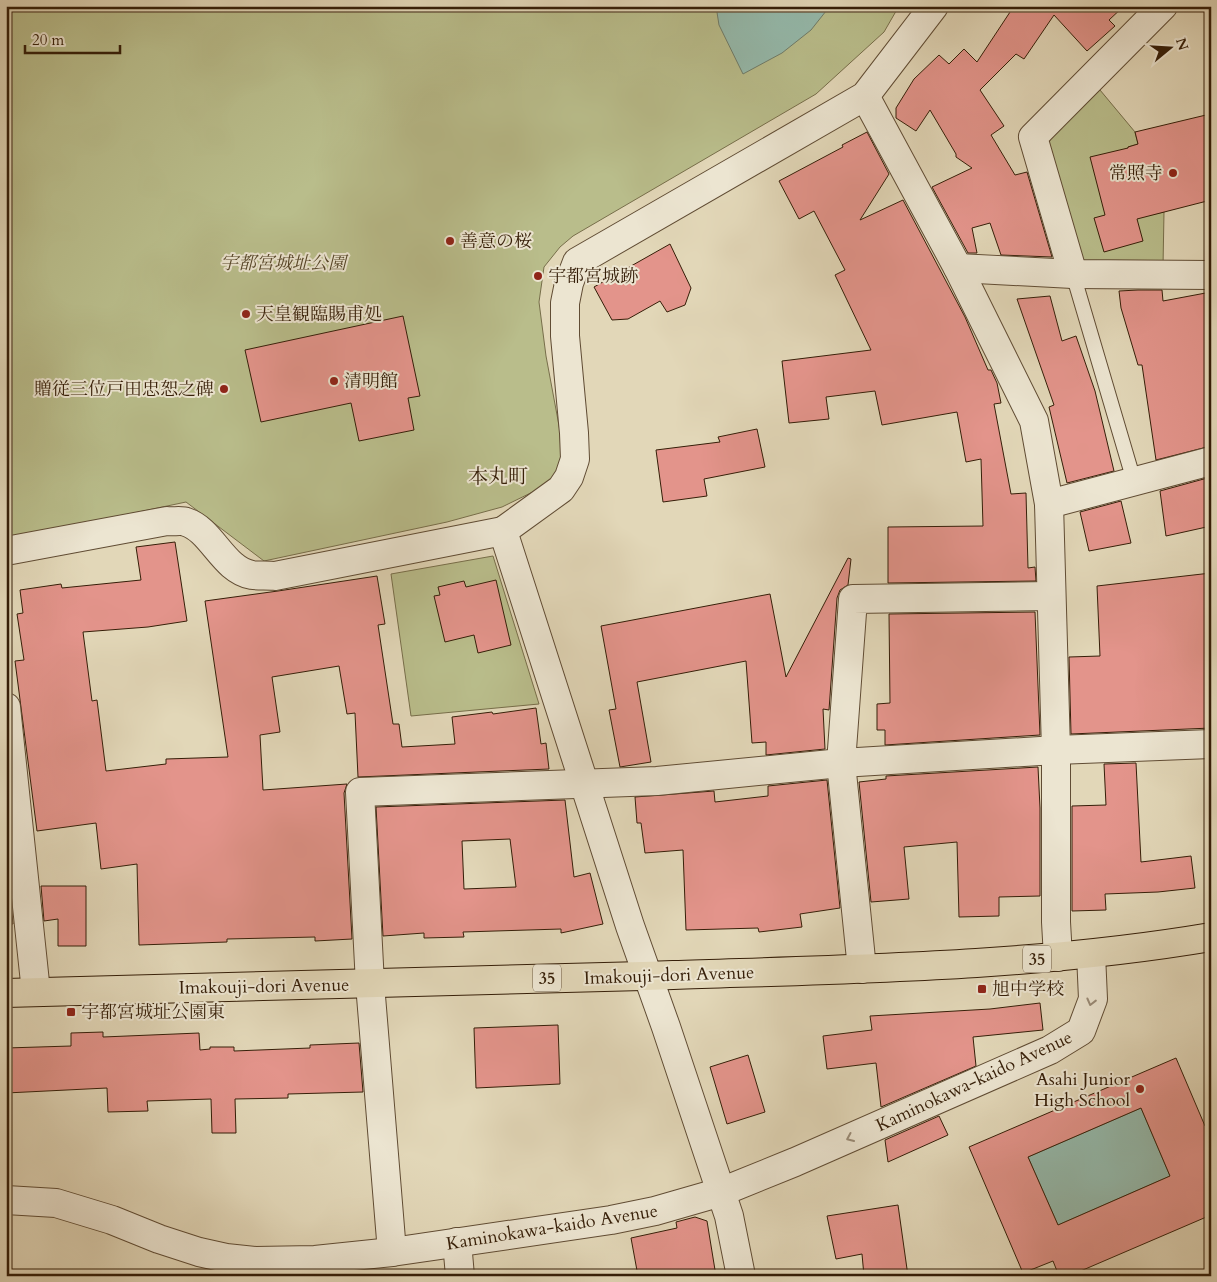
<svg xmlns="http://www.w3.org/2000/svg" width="1217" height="1282" font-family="Cardo,'Noto Serif JP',serif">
<rect width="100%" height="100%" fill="#e2d7b8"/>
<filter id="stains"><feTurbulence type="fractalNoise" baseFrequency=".004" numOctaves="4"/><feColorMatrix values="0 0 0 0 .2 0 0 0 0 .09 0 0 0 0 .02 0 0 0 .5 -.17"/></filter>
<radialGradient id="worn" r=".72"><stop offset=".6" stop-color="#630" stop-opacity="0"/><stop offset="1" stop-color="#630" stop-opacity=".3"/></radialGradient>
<g fill="#b9bd8b" stroke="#776e4a">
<path d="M 6,6 L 899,6 L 884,32 L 816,94 L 573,236 L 560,247 L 544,267 L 539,302 L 546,356 L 560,431 L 561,456 L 558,472 L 545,486 L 502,507 L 447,522 L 264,561 L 186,502 L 6,540 Z"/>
<path d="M 1100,90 L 1135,132 L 1138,144 L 1128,147 L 1145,216 L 1164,212 L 1163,267 L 1084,265 L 1045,158 L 1050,140 Z"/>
<path d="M 493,556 L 539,704 L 411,716 L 391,574 Z"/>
</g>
<g fill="#95baac" stroke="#6f7c6a">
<path d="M 716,6 L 830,6 L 811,30 L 782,53 L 743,74 L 719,25 Z"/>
<path d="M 1141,1108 L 1170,1176 L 1058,1225 L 1028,1157 Z"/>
</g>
<g fill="#e3948b" stroke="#351e08" fill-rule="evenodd">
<path d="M 1014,6 L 1124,6 L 1109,20 L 1115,26 L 1087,51 L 1054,15 L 1024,59 L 1016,54 L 980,90 L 1004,126 L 991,135 L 1015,175 L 1027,172 L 1052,257 L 1001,255 L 990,223 L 972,228 L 977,253 L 968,253 L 932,187 L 972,168 L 956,157 L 956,154 L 930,110 L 916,131 L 896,118 L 896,108 L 914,79 L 939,55 L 949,64 L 964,49 L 977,62 Z"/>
<path d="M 1206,115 L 1211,135 L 1211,200 L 1137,219 L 1143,241 L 1104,252 L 1094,218 L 1105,215 L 1090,157 L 1128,148 L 1128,147 L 1138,144 L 1135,132 Z"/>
<path d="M 867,132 L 889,174 L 860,220 L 903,200 L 965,317 L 988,370 L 991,370 L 997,383 L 1001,403 L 994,404 L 1011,494 L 1026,493 L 1028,568 L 1035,567 L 1036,581 L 888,583 L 888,527 L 983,526 L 981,459 L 966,462 L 957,412 L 882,425 L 875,391 L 826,397 L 829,419 L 789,423 L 782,361 L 871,350 L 835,275 L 845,270 L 814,211 L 799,219 L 779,181 L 843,147 L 842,145 Z"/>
<path d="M 670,244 L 691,288 L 685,305 L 667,312 L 660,301 L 628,319 L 612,320 L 594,287 Z"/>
<path d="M 1138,290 L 1162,290 L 1163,301 L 1211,292 L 1211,446 L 1156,460 L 1142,365 L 1138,365 L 1121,308 L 1119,291 Z"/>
<path d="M 1050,296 L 1062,341 L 1076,336 L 1095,391 L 1114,471 L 1067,483 L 1049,407 L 1054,405 L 1017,299 Z"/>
<path d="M 403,316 L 420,396 L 408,398 L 414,430 L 359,441 L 351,403 L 261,422 L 245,350 Z"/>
<path d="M 757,429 L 765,467 L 704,479 L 707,496 L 663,502 L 656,450 L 720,442 L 718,437 Z"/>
<path d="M 1211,477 L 1211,526 L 1166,536 L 1160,491 Z"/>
<path d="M 1121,501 L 1131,543 L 1089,551 L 1080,512 Z"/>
<path d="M 175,542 L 187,621 L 148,627 L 83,632 L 92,701 L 97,700 L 106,771 L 166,764 L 166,759 L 228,757 L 205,601 L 278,591 L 377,576 L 385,624 L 378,625 L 393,724 L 399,724 L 402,747 L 455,744 L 452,717 L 492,712 L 493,714 L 536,708 L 541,744 L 546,743 L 549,769 L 358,777 L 355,713 L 347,714 L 339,666 L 272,677 L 280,732 L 260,735 L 263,790 L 347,784 L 344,793 L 352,939 L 315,941 L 315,937 L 227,939 L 227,942 L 139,945 L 137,864 L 101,869 L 96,823 L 37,831 L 15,661 L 24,660 L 17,614 L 23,613 L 20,590 L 61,584 L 62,588 L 141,580 L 136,547 Z"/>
<path d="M 848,558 L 851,559 L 848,585 L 840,590 L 837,598 L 829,710 L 823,709 L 825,749 L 766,755 L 766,742 L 752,743 L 746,661 L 637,682 L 651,762 L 620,767 L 609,710 L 616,709 L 601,626 L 770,594 L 786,677 Z"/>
<path d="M 1211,573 L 1211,728 L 1071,734 L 1069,657 L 1100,656 L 1097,586 Z"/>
<path d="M 496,580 L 511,645 L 478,653 L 474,635 L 445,642 L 434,596 L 440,595 L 438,587 L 464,581 L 466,587 Z"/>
<path d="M 1035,612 L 1040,735 L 885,745 L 885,730 L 877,730 L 877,704 L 890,703 L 889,614 Z"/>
<path d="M 1136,763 L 1141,862 L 1191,856 L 1195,888 L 1158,892 L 1105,894 L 1106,910 L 1072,911 L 1072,806 L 1106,805 L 1104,764 Z"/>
<path d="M 1038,767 L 1040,808 L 1040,896 L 999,897 L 999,916 L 959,917 L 957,842 L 904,847 L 909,899 L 871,902 L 859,782 L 886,779 L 886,776 Z"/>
<path d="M 827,780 L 840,908 L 800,914 L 802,927 L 759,932 L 758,928 L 686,930 L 683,850 L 645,853 L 641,823 L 637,823 L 635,797 L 714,791 L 715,802 L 768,796 L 768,786 Z"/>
<path d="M 565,800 L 574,877 L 590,873 L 603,924 L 561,933 L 561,929 L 463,932 L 464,937 L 424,938 L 424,933 L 383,936 L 376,807 ZM 510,839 L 516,887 L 464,889 L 462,841 Z"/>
<path d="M 9,886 L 13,924 L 6,924 L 6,887 Z"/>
<path d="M 41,886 L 86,886 L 86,946 L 58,946 L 58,919 L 44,921 Z"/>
<path d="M 1040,1003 L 1043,1030 L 973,1037 L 976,1066 L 881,1107 L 876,1063 L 827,1069 L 823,1036 L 872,1030 L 870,1016 L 990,1009 Z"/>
<path d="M 558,1025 L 560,1084 L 476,1088 L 474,1028 Z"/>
<path d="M 103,1032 L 103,1037 L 199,1033 L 200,1050 L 210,1049 L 210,1047 L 234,1047 L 234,1051 L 310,1048 L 310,1045 L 359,1043 L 363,1092 L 288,1094 L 288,1098 L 235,1099 L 236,1133 L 212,1133 L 211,1099 L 147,1101 L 148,1111 L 108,1112 L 107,1088 L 6,1093 L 6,1048 L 71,1046 L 71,1033 Z"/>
<path d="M 748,1055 L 765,1112 L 727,1124 L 710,1067 Z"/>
<path d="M 1176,1058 L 1205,1126 L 1211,1124 L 1211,1215 L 1069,1276 L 1059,1276 L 1053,1261 L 1023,1273 L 969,1147 ZM 1141,1108 L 1170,1176 L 1058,1225 L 1028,1157 Z"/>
<path d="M 939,1116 L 948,1135 L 888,1162 L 885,1140 Z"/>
<path d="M 898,1205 L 908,1276 L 864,1276 L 862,1254 L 836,1259 L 827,1216 Z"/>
<path d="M 695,1217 L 707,1221 L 716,1276 L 638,1276 L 631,1238 L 677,1228 L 676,1222 Z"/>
</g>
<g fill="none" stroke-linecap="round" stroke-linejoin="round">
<defs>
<path id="service" d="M 1073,274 L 1134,481"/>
<g id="minor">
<path d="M 865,96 L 958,268 L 1034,421 L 1049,504 L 1056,750 L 1056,922 L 1058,957"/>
<path d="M 958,268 L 1073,274 L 1211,275"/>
<path d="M 1073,274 L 1033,137 L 1163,6"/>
<path d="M 1049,504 L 1211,461"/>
<path d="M 6,551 L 167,521 C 173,522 181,520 186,522 C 212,530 223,570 252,575 C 259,576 268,575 275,576 L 503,531"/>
<path d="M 6,707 L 36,992"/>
<path d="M 862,969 L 841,763 L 853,599 L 1051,596"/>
<path d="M 6,1200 L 56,1203 L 112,1220 L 159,1239 L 199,1252 L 226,1258 L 255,1261 L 315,1260 L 392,1252 L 611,1220 L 655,1211 L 721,1192 L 795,1162 L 1050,1050 L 1081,1031 L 1093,999 L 1091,954"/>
<path d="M 457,1242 L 460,1276"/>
<path d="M 392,1252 L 370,984 L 360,792 L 657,781 L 841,763 L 1056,750 L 1211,744"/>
</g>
<path id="tertiary" d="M 741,1276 L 729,1216 L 666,1027 L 630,926 L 503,531 L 561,489 L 569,477 L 575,459 L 574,433 L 565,336 L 565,303 L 569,283 L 577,262 L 865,96 L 934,6"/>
<path id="primary" d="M 6,993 C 229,988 451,982 673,975 C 853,969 1033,967 1211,937"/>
</defs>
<use href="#service" stroke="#604c34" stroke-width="16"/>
<use href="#minor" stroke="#604c34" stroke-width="30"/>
<use href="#tertiary" stroke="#604c34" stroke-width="30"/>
<use href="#primary" stroke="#351e08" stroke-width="30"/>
<use href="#service" stroke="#ece5d1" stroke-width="14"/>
<use href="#minor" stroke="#ece5d1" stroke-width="28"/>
<use href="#tertiary" stroke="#ece5d1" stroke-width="28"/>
<use href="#primary" stroke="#e2d7b8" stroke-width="28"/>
</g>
<defs><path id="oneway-chevron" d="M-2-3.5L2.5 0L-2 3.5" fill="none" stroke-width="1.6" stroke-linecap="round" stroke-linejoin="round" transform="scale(1.25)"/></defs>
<g stroke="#9a8b77">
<use href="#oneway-chevron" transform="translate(1091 1002) rotate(104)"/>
<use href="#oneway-chevron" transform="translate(850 1138) rotate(156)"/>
</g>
<g fill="#8f2418" stroke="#ece5d1" stroke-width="2">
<circle cx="1173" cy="173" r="5"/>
<circle cx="450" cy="241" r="5"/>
<circle cx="538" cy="276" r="5"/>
<circle cx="246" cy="314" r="5"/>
<circle cx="334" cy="381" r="5"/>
<circle cx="224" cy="389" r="5"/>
<rect x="977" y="984" width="10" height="10" rx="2.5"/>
<rect x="66" y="1007" width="10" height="10" rx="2.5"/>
<circle cx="1140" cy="1089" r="5"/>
</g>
<g text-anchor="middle" stroke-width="4" stroke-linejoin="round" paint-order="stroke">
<g fill="#ece5d1" stroke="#6c5a44" stroke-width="1">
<rect x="1023" y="945.5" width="28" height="27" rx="4"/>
<rect x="533" y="964.5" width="28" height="27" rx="4"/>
</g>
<g font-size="16" font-weight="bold" fill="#351e08">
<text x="1037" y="965">35</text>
<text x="547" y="984">35</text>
</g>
<g font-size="18" fill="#351e08" stroke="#ece5d1" text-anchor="start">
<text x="1163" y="179" text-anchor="end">常照寺</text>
<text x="460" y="247">善意の桜</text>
<text x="548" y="282">宇都宮城跡</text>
<text x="256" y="320">天皇観臨賜甫処</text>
<text x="344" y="387">清明館</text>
<text x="214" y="395" text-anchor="end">贈従三位戸田忠恕之碑</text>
<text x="992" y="995">旭中学校</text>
<text x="81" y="1018">宇都宮城址公園東</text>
<text x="1130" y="1085" text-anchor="end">Asahi Junior<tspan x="1130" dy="21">High School</tspan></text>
</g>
<g font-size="18" font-style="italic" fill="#564629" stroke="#ece5d1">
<text x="283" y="269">宇都宮城址公園</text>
</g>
<g font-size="18" fill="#351e08" stroke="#ece5d1">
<text transform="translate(669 975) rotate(-2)" y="6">Imakouji-dori Avenue</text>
<text transform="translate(264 986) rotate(-1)" y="6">Imakouji-dori Avenue</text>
<text transform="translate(974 1081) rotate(-25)" y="6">Kaminokawa-kaido Avenue</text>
<text transform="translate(552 1227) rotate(-9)" y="6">Kaminokawa-kaido Avenue</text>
</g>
<g font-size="20" fill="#351e08" stroke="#ece5d1">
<text x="498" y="483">本丸町</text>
</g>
</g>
<rect width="1217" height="1282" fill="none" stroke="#e2d7b8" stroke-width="25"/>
<rect x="8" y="8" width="1202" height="1267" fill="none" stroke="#351e08" stroke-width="2.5"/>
<rect x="12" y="12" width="1192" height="1257" fill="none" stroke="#351e08"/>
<g transform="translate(1170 48) rotate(72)" stroke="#ece5d1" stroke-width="4" paint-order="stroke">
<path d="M0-4L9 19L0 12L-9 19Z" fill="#351e08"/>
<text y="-8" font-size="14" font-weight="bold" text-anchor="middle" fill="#351e08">N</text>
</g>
<path d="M25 45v8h95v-8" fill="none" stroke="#351e08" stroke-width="2.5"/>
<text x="32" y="45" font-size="15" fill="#351e08" stroke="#ece5d1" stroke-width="4" paint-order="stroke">20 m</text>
<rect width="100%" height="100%" filter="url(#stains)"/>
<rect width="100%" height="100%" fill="url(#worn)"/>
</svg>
